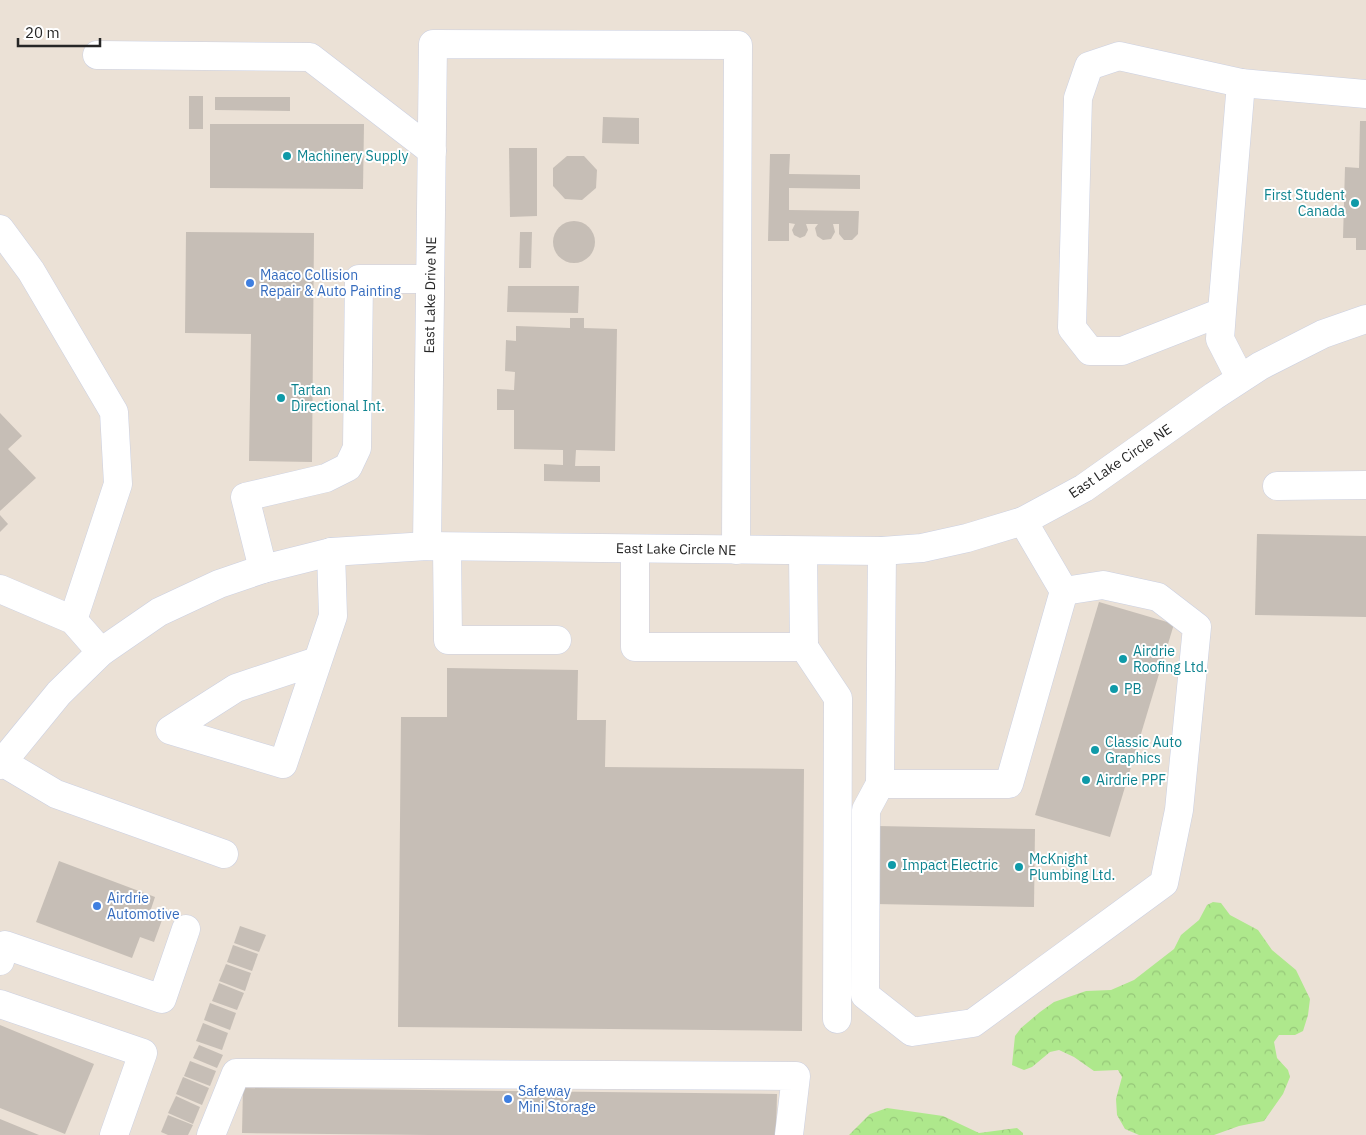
<svg xmlns="http://www.w3.org/2000/svg" width="1366" height="1135" font-family="'IBM Plex Sans',sans-serif">
<defs>
<pattern id="forest-crowns" width="20" height="18" patternUnits="userSpaceOnUse" patternTransform="scale(1.25)"><rect width="20" height="18" fill="#aee88c"/><path d="M2 6a3 3 0 1 1 6 0M12 15a3 3 0 1 1 6 0" fill="none" stroke="#96c779"/></pattern>
</defs>
<rect width="100%" height="100%" fill="#ebe1d6"/>
<g fill="url(#forest-crowns)">
<path d="M 1213,902 L 1221,903 L 1230,915 L 1258,930 L 1272,950 L 1296,970 L 1310,999 L 1308,1015 L 1303,1031 L 1295,1035 L 1279,1035 L 1274,1042 L 1277,1058 L 1288,1070 L 1290,1077 L 1283,1094 L 1264,1121 L 1239,1126 L 1214,1135 L 1139,1135 L 1125,1129 L 1117,1115 L 1116,1099 L 1122,1077 L 1118,1070 L 1094,1071 L 1074,1057 L 1059,1050 L 1050,1052 L 1032,1067 L 1024,1070 L 1012,1065 L 1015,1036 L 1021,1028 L 1040,1012 L 1054,1002 L 1086,991 L 1111,990 L 1134,980 L 1174,949 L 1181,935 L 1199,920 L 1207,905 Z"/>
<path d="M 887,1108 L 943,1116 L 979,1133 L 1017,1128 L 1023,1133 L 1023,1135 L 849,1135 L 870,1114 Z"/>
</g>
<g fill="#c6beb6">
<rect x="189" y="96" width="14" height="33"/>
<path d="M 215,97 L 290,97 L 290,111 L 215,110 Z"/>
<path d="M 603,117 L 639,118 L 639,144 L 602,143 Z"/>
<path d="M 1360,121 L 1366,121 L 1366,250 L 1356,250 L 1356,238 L 1343,238 L 1345,167 L 1359,168 Z"/>
<path d="M 210,124 L 364,124 L 363,189 L 210,188 Z"/>
<path d="M 509,148 L 537,148 L 537,216 L 510,217 Z"/>
<path d="M 770,154 L 790,154 L 789,174 L 860,175 L 860,189 L 789,188 L 789,210 L 859,211 L 858,234 L 852,240 L 844,240 L 839,234 L 839,224 L 833,224 L 835,232 L 831,239 L 823,240 L 817,236 L 815,228 L 818,224 L 806,224 L 808,230 L 805,236 L 800,238 L 794,235 L 792,230 L 795,224 L 789,223 L 789,241 L 768,241 Z"/>
<path d="M 567,156 L 584,156 L 597,170 L 596,188 L 582,200 L 565,199 L 553,186 L 553,168 Z"/>
<circle cx="574" cy="242" r="21"/>
<path d="M 186,232 L 314,233 L 312,462 L 249,461 L 251,334 L 185,333 Z"/>
<path d="M 520,232 L 532,232 L 531,268 L 519,268 Z"/>
<path d="M 508,286 L 579,286 L 578,313 L 507,312 Z"/>
<path d="M 570,318 L 584,318 L 584,328 L 617,329 L 615,451 L 576,450 L 575,466 L 600,466 L 600,482 L 544,481 L 544,464 L 563,465 L 563,450 L 514,449 L 514,410 L 497,410 L 497,389 L 514,390 L 515,372 L 505,371 L 506,340 L 516,341 L 516,326 L 570,328 Z"/>
<path d="M 0,413 L 22,436 L 8,449 L 36,478 L 0,511 Z"/>
<path d="M 0,515 L 8,524 L 0,532 Z"/>
<path d="M 1257,534 L 1366,536 L 1366,617 L 1255,615 Z"/>
<path d="M 1099,602 L 1174,624 L 1110,837 L 1035,815 Z"/>
<path d="M 447,668 L 578,670 L 577,720 L 606,720 L 605,767 L 804,769 L 802,1031 L 398,1027 L 401,717 L 447,717 Z"/>
<path d="M 877,826 L 1035,829 L 1034,907 L 875,904 Z"/>
<path d="M 59,861 L 155,897 L 149,915 L 162,920 L 154,942 L 140,937 L 132,958 L 36,922 Z"/>
<path d="M 240,926 L 266,935 L 259,952 L 234,943 Z"/>
<path d="M 233,945 L 258,954 L 252,971 L 227,962 Z"/>
<path d="M 226,964 L 251,973 L 245,991 L 219,981 Z"/>
<path d="M 219,983 L 244,993 L 237,1010 L 212,1001 Z"/>
<path d="M 210,1003 L 236,1013 L 230,1030 L 204,1020 Z"/>
<path d="M 203,1023 L 228,1033 L 222,1050 L 196,1041 Z"/>
<path d="M 0,1025 L 94,1064 L 65,1134 L 0,1108 Z"/>
<path d="M 199,1045 L 223,1055 L 217,1068 L 193,1058 Z"/>
<path d="M 190,1061 L 216,1071 L 210,1086 L 184,1076 Z"/>
<path d="M 183,1077 L 209,1088 L 202,1105 L 176,1094 Z"/>
<path d="M 243,1088 L 777,1094 L 776,1135 L 429,1135 L 242,1133 Z"/>
<path d="M 176,1096 L 200,1107 L 193,1124 L 168,1113 Z"/>
<path d="M 168,1115 L 193,1125 L 188,1135 L 168,1135 L 161,1132 Z"/>
<path d="M 0,1119 L 39,1135 L 0,1135 Z"/>
</g>
<g fill="none" stroke-linecap="round" stroke-linejoin="round">
<defs>
<g id="minor">
<path d="M 97,55 L 310,57 L 432,151"/>
<path d="M 1241,83 L 1366,94"/>
<path d="M 0,229 L 31,271 L 114,412 L 118,484 L 73,620"/>
<path d="M 1222,312 L 1122,351 L 1090,351 L 1072,328 L 1078,98 L 1089,66 L 1119,56 L 1241,83 L 1222,312 L 1220,339 L 1240,378"/>
<path d="M 1277,486 L 1366,485"/>
<path d="M 427,546 L 433,44 L 738,45 L 736,550"/>
<path d="M 447,547 L 448,640 L 557,640"/>
<path d="M 635,549 L 635,647 L 804,647 L 803,551"/>
<path d="M 882,551 L 880,784 L 1009,784 L 1064,591 L 1023,521"/>
<path d="M 263,569 L 245,497 L 326,478 L 348,467 L 357,448 L 359,279 L 430,279"/>
<path d="M 0,589 L 73,620 L 101,652"/>
<path d="M 804,647 L 838,698 L 837,1019"/>
<path d="M 317,661 L 236,688 L 170,730 L 283,764 L 333,616 L 331,552"/>
<path d="M 2,762 L 56,794 L 224,854"/>
<path d="M 0,765 L 59,693 L 101,652 L 159,612 L 219,584 L 263,569 L 331,552 L 427,546 L 882,551 L 922,548 L 967,538 L 1023,521 L 1084,488 L 1214,396 L 1260,366 L 1323,334 L 1366,319"/>
<path d="M 880,784 L 866,810 L 865,995 L 912,1032 L 973,1023 L 1164,883 L 1179,810 L 1197,627 L 1158,597 L 1103,585 L 1064,591"/>
<path d="M 0,961 L 5,945 L 162,999 L 186,929"/>
<path d="M 0,1004 L 143,1053 L 114,1135"/>
<path d="M 211,1135 L 236,1073 L 796,1076 L 789,1135"/>
</g>
</defs>
<use href="#minor" stroke="#cbd0e2" stroke-width="29"/>
<use href="#minor" stroke="#fff" stroke-width="28"/>
</g>
<g fill="#0f9aa8" stroke="#fff" stroke-width="2">
<circle cx="287" cy="156" r="5"/>
<circle cx="1355" cy="203" r="5"/>
<circle cx="281" cy="398" r="5"/>
<circle cx="1123" cy="659" r="5"/>
<circle cx="1114" cy="689" r="5"/>
<circle cx="1095" cy="750" r="5"/>
<circle cx="1086" cy="780" r="5"/>
<circle cx="892" cy="865" r="5"/>
<circle cx="1019" cy="867" r="5"/>
</g>
<g fill="#3f7fe0" stroke="#fff" stroke-width="2">
<circle cx="250" cy="283" r="5"/>
<circle cx="97" cy="906" r="5"/>
<circle cx="508" cy="1099" r="5"/>
</g>
<g text-anchor="middle" stroke-width="4" stroke-linejoin="round" paint-order="stroke">
<g font-size="14" fill="#0d838f" stroke="#fff" text-anchor="start">
<text x="297" y="161">Machinery Supply</text>
<text x="1345" y="200" text-anchor="end">First Student<tspan x="1345" dy="16">Canada</tspan></text>
<text x="291" y="395">Tartan<tspan x="291" dy="16">Directional Int.</tspan></text>
<text x="1133" y="656">Airdrie<tspan x="1133" dy="16">Roofing Ltd.</tspan></text>
<text x="1124" y="694">PB</text>
<text x="1105" y="747">Classic Auto<tspan x="1105" dy="16">Graphics</tspan></text>
<text x="1096" y="785">Airdrie PPF</text>
<text x="1029" y="864">McKnight<tspan x="1029" dy="16">Plumbing Ltd.</tspan></text>
<text x="902" y="870">Impact Electric</text>
</g>
<g font-size="14" fill="#366cbe" stroke="#fff" text-anchor="start">
<text x="260" y="280">Maaco Collision<tspan x="260" dy="16">Repair &amp; Auto Painting</tspan></text>
<text x="107" y="903">Airdrie<tspan x="107" dy="16">Automotive</tspan></text>
<text x="518" y="1096">Safeway<tspan x="518" dy="16">Mini Storage</tspan></text>
</g>
<g font-size="14" fill="#262626" stroke="#fff">
<text transform="translate(430 295) rotate(-89)" y="5">East Lake Drive NE</text>
<text transform="translate(1120 461) rotate(-34)" y="5">East Lake Circle NE</text>
<text transform="translate(676 549) rotate(1)" y="5">East Lake Circle NE</text>
</g>
</g>
<path d="M18 38v8h82v-8" fill="none" stroke="#262626" stroke-width="2.5"/>
<text x="25" y="38" font-size="15" fill="#262626" stroke="#ffffff" stroke-width="4" paint-order="stroke">20 m</text>
</svg>
